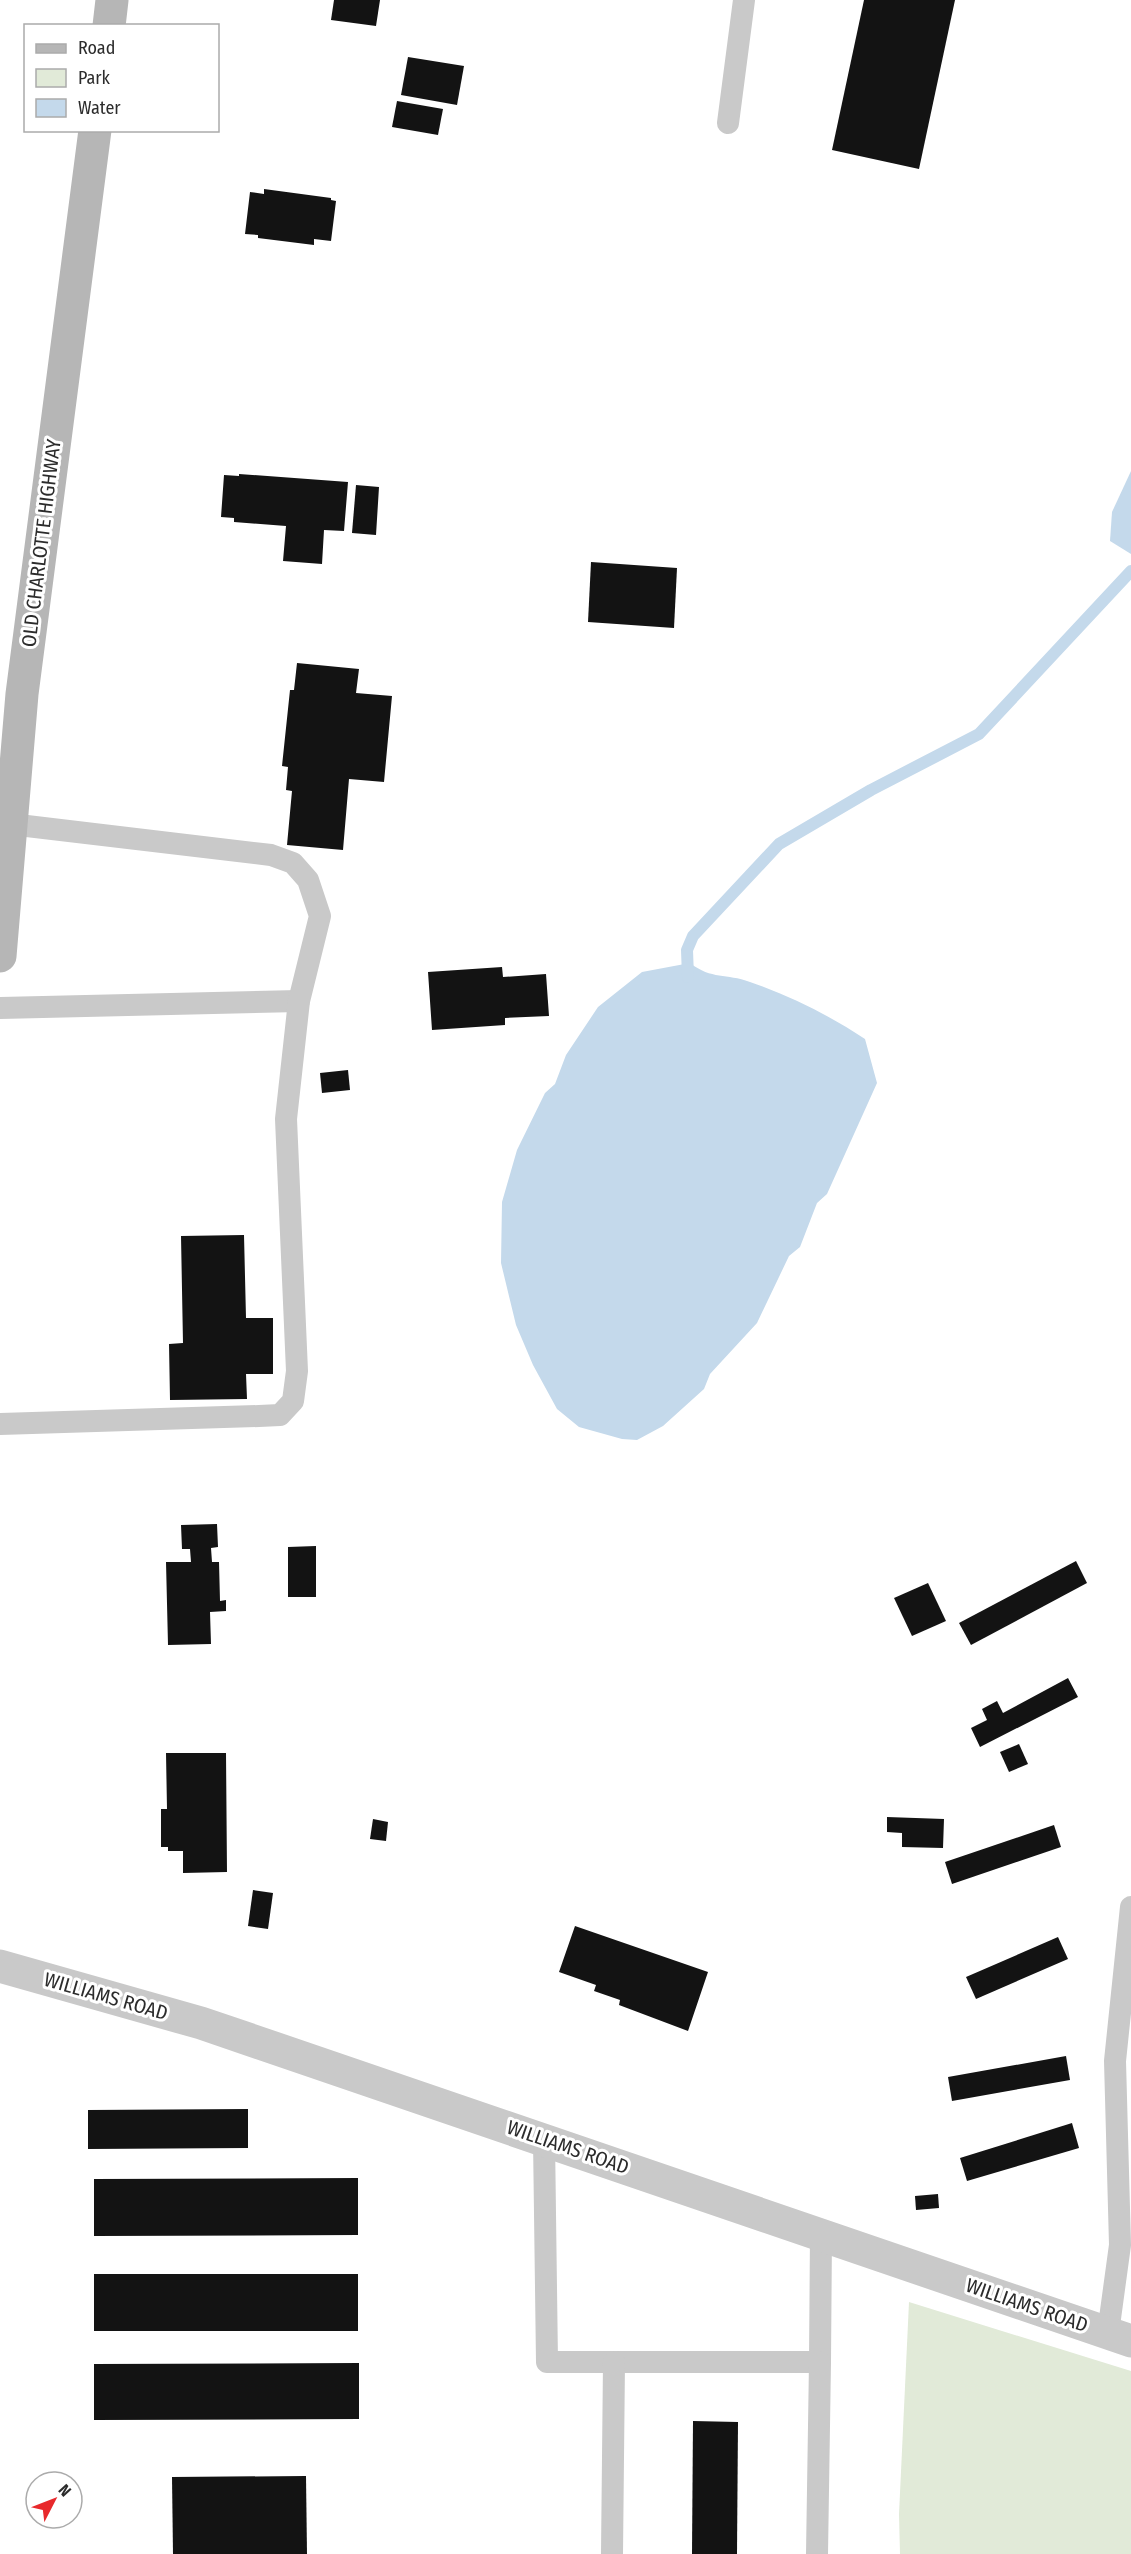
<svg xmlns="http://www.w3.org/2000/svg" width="1131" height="2554" font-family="'Fira Sans Condensed',sans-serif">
<rect width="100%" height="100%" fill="#fff"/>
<path fill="#e1ead8" d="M 909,2302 L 1131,2371 L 1131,2554 L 900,2554 L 899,2514 Z"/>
<g fill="#c4d9eb">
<path d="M 1131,471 L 1131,554 L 1110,541 L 1112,512 Z"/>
<path d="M 690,963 C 712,980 726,973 750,982 C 790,996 829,1015 865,1039 L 877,1083 L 827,1194 L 817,1203 L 800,1247 L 789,1256 L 757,1323 L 710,1374 L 704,1389 L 663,1426 L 637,1440 L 622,1439 L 579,1427 L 557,1409 L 533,1365 L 516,1325 L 501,1263 L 502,1202 L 517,1150 L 545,1093 L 555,1084 L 566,1055 L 598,1007 L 642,972 Z"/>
</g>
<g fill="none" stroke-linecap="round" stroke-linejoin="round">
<path stroke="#c4d9eb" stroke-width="12" d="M 688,977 L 687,950 L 693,936 L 779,844 L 871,790 L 979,734 L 1131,571"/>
</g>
<g fill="#131313">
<path d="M 334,0 L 380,0 L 376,26 L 331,20 Z"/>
<path d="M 864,0 L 955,0 L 919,169 L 832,150 Z"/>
<path d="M 408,57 L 464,66 L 457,105 L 401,95 Z"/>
<path d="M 397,101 L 443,109 L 438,135 L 392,127 Z"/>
<path d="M 264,189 L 331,198 L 331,200 L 336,201 L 331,241 L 314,239 L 314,245 L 258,238 L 258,235 L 245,234 L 250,192 L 264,194 Z"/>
<path d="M 239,474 L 348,482 L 344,531 L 324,530 L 322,564 L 283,561 L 286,526 L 234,522 L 234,518 L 221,517 L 224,475 L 239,476 Z"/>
<path d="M 356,485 L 379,487 L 376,535 L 352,533 Z"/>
<path d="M 591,562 L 677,568 L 674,628 L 588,622 Z"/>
<path d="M 297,663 L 359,669 L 356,693 L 392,696 L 384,782 L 349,779 L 343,850 L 287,845 L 292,791 L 286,790 L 288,767 L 282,766 L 290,690 L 294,690 Z"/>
<path d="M 502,967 L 503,977 L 546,974 L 549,1016 L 505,1018 L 505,1025 L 432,1030 L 428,972 Z"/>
<path d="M 348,1070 L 350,1090 L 322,1093 L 320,1073 Z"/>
<path d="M 244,1235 L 246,1318 L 273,1318 L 273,1374 L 246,1374 L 247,1399 L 170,1400 L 169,1344 L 183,1343 L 181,1236 Z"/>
<path d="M 217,1524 L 218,1547 L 211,1548 L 212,1562 L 219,1562 L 220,1601 L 226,1600 L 226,1611 L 210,1612 L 211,1644 L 168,1645 L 166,1562 L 191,1562 L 190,1549 L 182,1549 L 181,1525 Z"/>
<path d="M 316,1546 L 316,1597 L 288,1597 L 288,1547 Z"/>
<path d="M 1076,1561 L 1087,1583 L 971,1645 L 959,1623 Z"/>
<path d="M 928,1583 L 946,1621 L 912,1636 L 894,1598 Z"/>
<path d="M 1068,1678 L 1078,1697 L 980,1747 L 971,1728 L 987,1720 L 982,1709 L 997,1701 L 1003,1713 Z"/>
<path d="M 1019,1744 L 1028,1764 L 1009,1772 L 1000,1752 Z"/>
<path d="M 166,1753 L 226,1753 L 227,1872 L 183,1873 L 183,1851 L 168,1851 L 168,1847 L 161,1847 L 161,1809 L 167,1809 Z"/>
<path d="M 887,1817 L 944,1819 L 943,1848 L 902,1847 L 902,1833 L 887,1832 Z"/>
<path d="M 373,1819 L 388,1822 L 386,1841 L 370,1839 Z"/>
<path d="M 1054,1825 L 1061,1847 L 952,1884 L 945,1862 Z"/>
<path d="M 253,1890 L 273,1893 L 268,1929 L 248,1926 Z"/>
<path d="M 575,1926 L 708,1972 L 688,2031 L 619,2005 L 620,2000 L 594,1991 L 596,1985 L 559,1972 Z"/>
<path d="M 1058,1937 L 1068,1959 L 976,1999 L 966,1977 Z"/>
<path d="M 1066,2056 L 1070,2080 L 952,2101 L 948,2077 Z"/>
<path d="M 248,2109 L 248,2148 L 88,2149 L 88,2110 Z"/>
<path d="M 1072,2123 L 1079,2148 L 967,2181 L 960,2158 Z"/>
<path d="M 358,2178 L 358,2235 L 94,2236 L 94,2179 Z"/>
<path d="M 938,2194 L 939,2208 L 916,2210 L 915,2196 Z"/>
<rect x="94" y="2274" width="264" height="57"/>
<path d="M 359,2363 L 359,2419 L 94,2420 L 94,2364 Z"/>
<path d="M 693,2421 L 738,2422 L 737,2554 L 692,2554 Z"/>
<path d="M 306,2476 L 307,2554 L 173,2554 L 172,2477 Z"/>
</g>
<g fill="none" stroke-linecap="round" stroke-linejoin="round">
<g stroke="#c9c9c9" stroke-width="22">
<path d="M 728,123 L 744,0"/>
<path d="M 0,1008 L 299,1001"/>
<path d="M 0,1424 L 259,1416 L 280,1415 L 293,1401 L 297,1371 L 286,1119 L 299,1001 L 320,916 L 308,880 L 293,863 L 271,855 L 10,824"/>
<path d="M 544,2139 L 547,2362 L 820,2362 L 821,2234"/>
<path d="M 1108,2333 L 1120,2245 L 1115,2061 L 1131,1907"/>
<path d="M 612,2554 L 614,2362"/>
<path d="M 817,2554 L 820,2362"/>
</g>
<path stroke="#c9c9c9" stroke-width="33" d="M 0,1966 L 201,2023 L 1131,2341"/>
<g stroke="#b6b6b6" stroke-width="33">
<path d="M 109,26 L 112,0"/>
<path d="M 0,956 L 22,694 L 95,130"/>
</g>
</g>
<g text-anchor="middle" stroke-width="6" stroke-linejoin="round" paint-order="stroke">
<g font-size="20" fill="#2c2c2c" stroke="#fff">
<text transform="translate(41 543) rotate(-83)" y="7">OLD CHARLOTTE HIGHWAY</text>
<text transform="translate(106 1996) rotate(16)" y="7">WILLIAMS ROAD</text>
<text transform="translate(568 2147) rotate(19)" y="7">WILLIAMS ROAD</text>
<text transform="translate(1027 2305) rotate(19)" y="7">WILLIAMS ROAD</text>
</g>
</g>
<rect x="24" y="24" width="195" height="108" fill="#ffffff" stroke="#ababab" stroke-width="1.5"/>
<rect x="36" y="44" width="30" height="9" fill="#b6b6b6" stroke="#ababab" stroke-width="1.5"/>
<text x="78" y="54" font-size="18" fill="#2c2c2c">Road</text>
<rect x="36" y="69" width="30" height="18" fill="#e1ead8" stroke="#ababab" stroke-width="1.5"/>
<text x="78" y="84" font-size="18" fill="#2c2c2c">Park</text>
<rect x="36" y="99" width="30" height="18" fill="#c4d9eb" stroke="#ababab" stroke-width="1.5"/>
<text x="78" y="114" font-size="18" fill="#2c2c2c">Water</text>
<g transform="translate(54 2500) rotate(48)"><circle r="28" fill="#ffffff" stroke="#ababab" stroke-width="1.5"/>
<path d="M0-4.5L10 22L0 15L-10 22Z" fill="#e8292c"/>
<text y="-9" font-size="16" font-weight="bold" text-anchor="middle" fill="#2c2c2c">N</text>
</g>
</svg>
